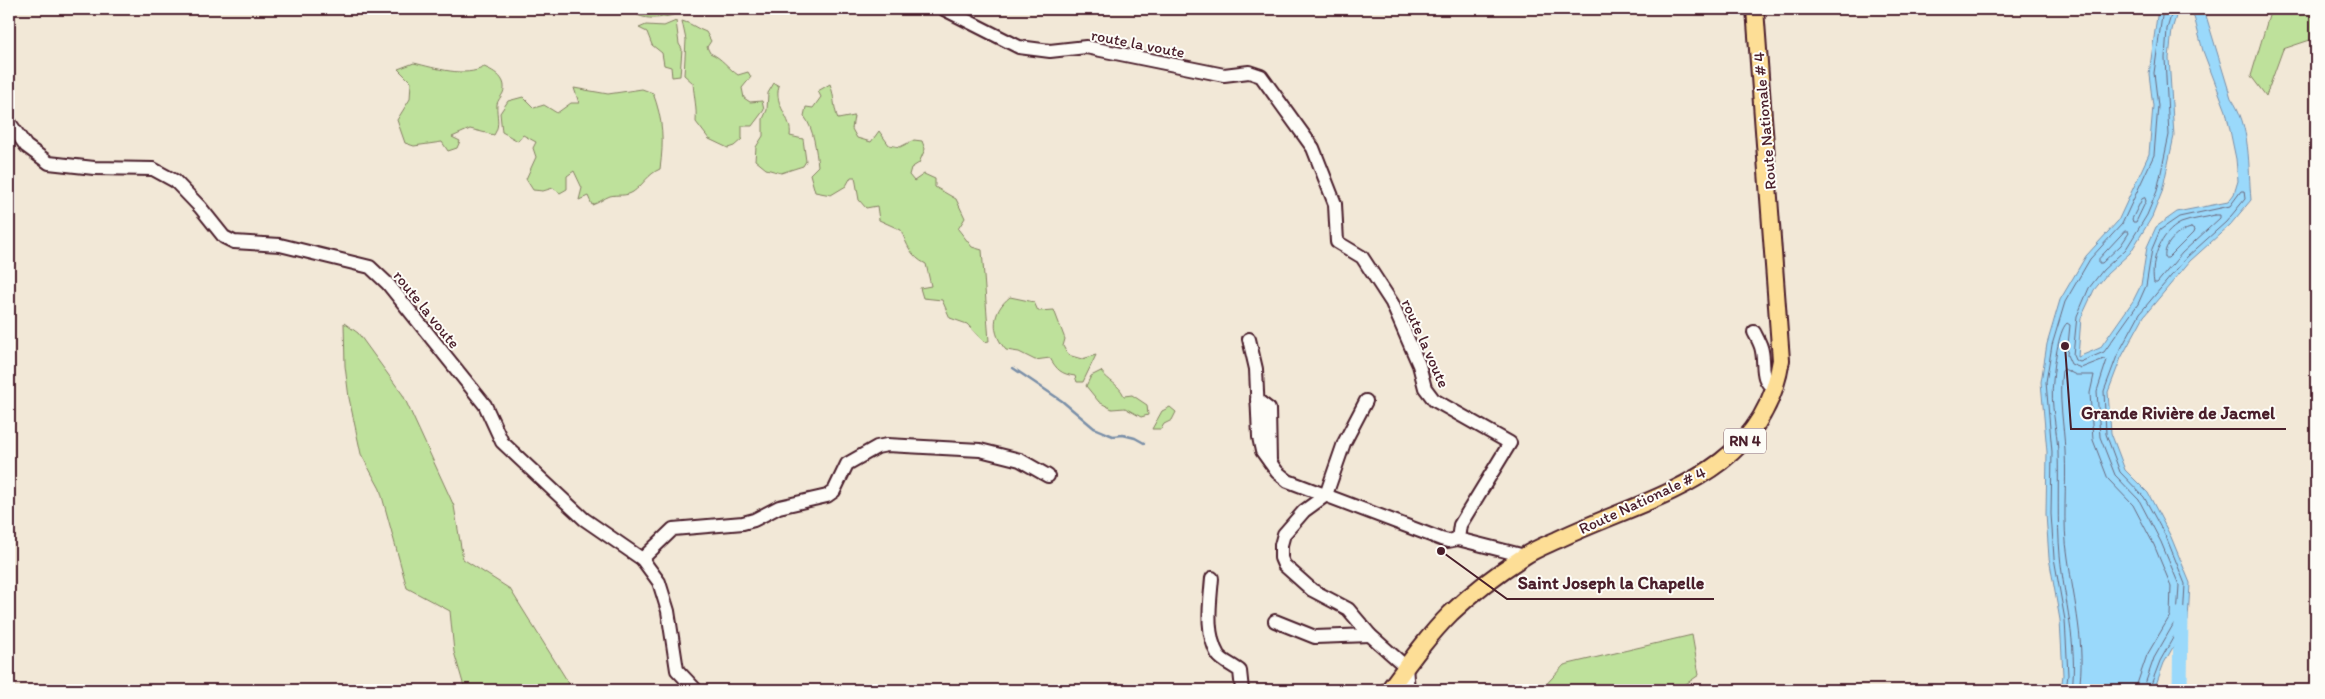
<svg xmlns="http://www.w3.org/2000/svg" width="2325" height="699" font-family="Itim,sans-serif">
<rect width="100%" height="100%" fill="#f2e8d7"/>
<filter id="ink" filterUnits="userSpaceOnUse"><feTurbulence type="fractalNoise" baseFrequency=".02" numOctaves="2"/><feDisplacementMap in="SourceGraphic" scale="10" xChannelSelector="R" yChannelSelector="G"/><feConvolveMatrix kernelMatrix="1 2 1 2 8 2 1 2 1" color-interpolation-filters="sRGB"/></filter>
<g filter="url(#ink)">
<g fill="#bee19b" stroke="#848063">
<path d="M 629,9 L 674,9 L 673,15 C 657,19 641,21 629,9 Z"/>
<path d="M 2271,9 L 2316,9 L 2316,38 L 2283,49 L 2266,96 L 2251,76 Z"/>
<path d="M 676,21 L 679,44 L 682,49 L 680,76 L 672,77 L 671,67 L 664,65 L 662,53 L 652,45 L 647,32 L 639,28 L 646,25 L 664,26 Z"/>
<path d="M 682,21 C 691,23 697,29 706,32 L 711,41 L 707,47 L 710,53 C 722,58 728,68 738,75 L 748,72 L 751,77 L 742,88 L 744,98 L 750,102 L 762,101 L 764,110 L 752,126 L 742,126 L 742,139 L 734,146 L 728,148 L 709,139 L 696,122 C 697,108 694,96 693,83 L 684,75 L 686,40 Z"/>
<path d="M 414,63 C 435,68 466,78 484,67 C 495,71 508,80 503,93 C 501,97 498,100 497,104 C 496,116 501,124 494,135 L 470,129 L 452,137 L 460,141 L 457,148 L 448,151 L 442,142 L 414,146 L 405,143 L 397,120 L 410,99 L 411,82 L 398,69 Z"/>
<path d="M 774,83 L 779,86 C 773,106 793,118 790,136 L 803,139 L 806,161 L 803,166 L 781,173 L 766,169 L 755,160 L 756,147 L 763,136 L 763,119 L 767,110 L 768,93 Z"/>
<path d="M 830,84 C 835,97 833,106 838,119 L 854,116 L 852,129 L 857,138 L 871,142 L 879,131 L 889,145 L 900,147 L 914,140 L 922,141 L 925,149 L 919,163 L 911,168 L 909,175 L 914,181 L 924,174 L 935,179 L 935,187 L 956,199 L 965,218 L 958,229 L 972,247 L 982,250 L 989,341 L 984,342 L 967,324 L 950,318 L 942,300 L 923,298 L 920,288 L 931,286 L 926,264 C 911,257 907,245 901,230 L 879,220 L 877,206 L 866,208 L 859,200 L 855,177 L 851,177 L 846,186 L 831,195 L 815,192 L 810,174 L 818,166 C 816,150 814,129 804,116 L 806,107 L 813,108 L 821,97 L 818,91 Z"/>
<path d="M 574,88 L 608,94 L 642,89 L 653,93 C 663,120 664,140 660,169 C 648,174 643,185 633,192 C 625,197 618,194 610,196 C 604,198 599,203 592,205 L 588,196 L 579,200 L 582,188 L 574,171 L 567,176 L 567,189 L 560,193 L 553,188 L 543,191 L 533,190 L 526,179 L 536,157 L 533,148 L 536,142 L 523,135 L 518,141 L 502,132 L 500,113 L 508,101 L 523,97 L 534,108 L 544,105 L 557,113 L 571,103 L 579,103 Z"/>
<path d="M 1010,297 L 1034,302 L 1038,311 L 1054,310 L 1065,339 L 1063,346 L 1068,355 L 1082,359 L 1096,355 L 1083,382 L 1077,382 L 1075,376 C 1061,374 1057,370 1050,358 L 1035,360 L 1019,352 L 1006,350 C 991,333 991,312 1010,297 Z"/>
<path d="M 344,323 L 358,333 L 403,395 L 454,506 L 463,559 L 510,589 L 573,690 L 465,690 L 454,652 L 450,611 L 407,588 L 380,489 L 361,454 L 349,398 L 345,366 Z"/>
<path d="M 1101,371 C 1109,382 1119,384 1124,396 L 1132,395 L 1147,405 L 1148,415 L 1141,417 L 1125,408 L 1112,409 L 1099,402 L 1086,386 L 1091,376 Z"/>
<path d="M 1170,407 L 1176,412 L 1172,420 L 1164,424 L 1161,429 L 1152,429 L 1162,411 Z"/>
<path d="M 1692,635 L 1699,675 L 1677,690 L 1541,690 L 1564,665 Z"/>
</g>
<path fill="#9ad9fb" stroke="#7a8fa8" d="M 2158,9 L 2178,9 L 2172,30 L 2169,58 L 2174,136 L 2162,192 L 2152,217 L 2130,253 L 2107,274 L 2094,290 L 2081,318 L 2078,357 L 2100,348 L 2133,301 L 2141,285 L 2147,247 L 2156,227 L 2177,212 L 2228,202 L 2234,194 L 2238,181 L 2236,159 L 2226,111 L 2203,51 L 2192,9 L 2204,9 L 2231,98 C 2251,126 2248,166 2251,200 L 2230,225 L 2190,261 L 2144,316 L 2121,358 L 2108,392 L 2111,433 L 2125,470 L 2148,493 L 2171,537 L 2190,583 L 2188,621 L 2164,663 L 2154,690 L 2061,690 L 2063,675 L 2060,620 L 2049,558 L 2046,514 L 2047,452 L 2041,382 L 2047,344 L 2060,300 L 2086,256 L 2118,221 L 2149,154 L 2153,106 L 2149,74 Z"/>
<g fill="none" stroke-linecap="round" stroke-linejoin="round">
<g stroke="#6a697e" stroke-width="1">
<path d="M 2145,198 L 2146,201 L 2136,222 L 2133,222 L 2132,219 L 2142,199 Z"/>
<path d="M 2215,215 L 2220,215 L 2220,218 L 2182,253 L 2157,283 L 2154,283 C 2150,261 2160,233 2181,223 C 2191,219 2205,218 2215,215 Z"/>
<path d="M 2191,228 L 2194,230 L 2193,233 L 2168,258 L 2165,258 C 2163,244 2178,231 2191,228 Z"/>
<path d="M 2125,231 L 2128,231 L 2129,233 L 2121,245 L 2102,263 L 2099,263 L 2099,259 Z"/>
<path d="M 2066,690 L 2068,675 L 2065,620 L 2054,558 L 2051,514 L 2052,452 L 2046,382 L 2052,345 L 2065,302 L 2090,259 L 2122,224 L 2154,155 L 2158,106 L 2154,73 L 2163,9"/>
<path d="M 2072,690 C 2078,643 2064,601 2060,555 C 2057,521 2059,487 2058,452 C 2057,429 2050,404 2053,381 C 2054,367 2058,331 2067,323 L 2070,325 L 2067,355 L 2071,364 L 2081,368 L 2104,359 L 2107,360 L 2097,391 L 2100,437 L 2115,475 L 2139,500 L 2161,542 L 2179,585 L 2177,618 L 2154,658 L 2143,690"/>
<path d="M 2079,690 C 2086,646 2074,602 2068,558 C 2062,522 2067,487 2065,451 C 2064,425 2058,397 2062,371 L 2064,369 L 2076,375 L 2094,375 L 2090,393 L 2093,440 L 2108,479 L 2133,505 L 2154,545 L 2171,586 L 2170,616 L 2147,655 L 2135,690"/>
<path d="M 2149,690 L 2160,661 L 2183,620 L 2185,584 L 2167,539 L 2144,497 L 2120,472 L 2106,434 L 2104,391 L 2117,356 L 2140,313 L 2187,257 L 2226,222 L 2245,199 L 2244,191 L 2241,191 L 2230,206 L 2179,217 L 2160,230 L 2152,249 L 2146,286 L 2138,304 L 2104,352 L 2080,362 L 2075,360 L 2073,355 L 2077,316 L 2089,288 L 2103,270 L 2126,249 L 2147,215 L 2157,191 L 2169,135 L 2165,58 L 2167,29 L 2173,9"/>
</g>
<path stroke="#7a8fa8" stroke-width="2.5" d="M 1013,368 L 1062,401 L 1094,428 L 1113,436 L 1123,435 L 1135,438 L 1144,443"/>
<path stroke="#9ad9fb" stroke-width="15" d="M 2180,690 L 2181,614"/>
<defs>
<g id="minor">
<path d="M 944,9 L 1019,47 L 1050,51 L 1086,47 L 1224,75 L 1249,72 L 1261,76 L 1313,148 L 1335,204 L 1337,242 L 1362,257 L 1392,303 L 1419,365 L 1425,388 L 1434,400 L 1510,443 L 1460,525 L 1458,539 L 1525,556"/>
<path d="M 9,122 L 26,146 L 49,163 L 94,168 L 153,169 L 175,181 L 200,207 L 224,237 L 234,242 L 280,245 L 370,267 L 388,284 L 485,405 L 502,442 L 584,519 L 642,559 L 659,582 L 668,611 L 677,670 L 696,690"/>
<path d="M 1754,332 C 1757,338 1761,344 1762,351 C 1765,367 1760,379 1774,389"/>
<path d="M 1249,339 L 1256,369 L 1259,437 L 1262,451 L 1277,472 L 1288,481 L 1441,539 L 1448,541 L 1458,539"/>
<path d="M 1257,400 L 1269,409 L 1270,462"/>
<path d="M 1366,401 L 1344,443 L 1326,495 L 1304,511 L 1284,534 L 1281,545 L 1281,558 L 1284,565 L 1312,590 L 1348,609 L 1370,635 L 1406,667 L 1408,690"/>
<path d="M 642,559 L 673,529 L 743,523 L 754,520 L 779,507 L 827,496 L 834,491 L 847,464 L 877,447 L 887,445 L 980,450 L 1020,460 L 1048,476"/>
<path d="M 1212,578 C 1210,603 1205,632 1218,655 C 1222,661 1234,666 1240,671 L 1242,690"/>
<path d="M 1275,621 L 1315,637 L 1370,635"/>
</g>
<path id="major" d="M 1389,690 C 1408,664 1428,636 1451,613 C 1473,592 1498,573 1523,557 C 1533,550 1546,545 1557,540 C 1648,496 1763,478 1781,360 L 1755,9"/>
</defs>
<use href="#minor" stroke="#4a1f2b" stroke-width="16"/>
<use href="#major" stroke="#4a1f2b" stroke-width="20"/>
<use href="#minor" stroke="#fdfcf7" stroke-width="12"/>
<use href="#major" stroke="#fdde96" stroke-width="16"/>
</g>
</g>
<g text-anchor="middle" stroke-width="4" stroke-linejoin="round" paint-order="stroke">
<rect fill="#fdfcf7" stroke="#806168" stroke-width="1" x="1724" y="428.5" width="42" height="25" rx="4"/>
<g font-size="15" font-weight="bold" fill="#4a1f2b">
<text x="1745" y="446">RN 4</text>
</g>
<g font-size="16" fill="#4a1f2b" stroke="#fdfcf7">
<text transform="translate(1138 43) rotate(11)" y="6">route la voute</text>
<text transform="translate(1764 121) rotate(-95)" y="6">Route Nationale # 4</text>
<text transform="translate(427 309) rotate(51)" y="6">route la voute</text>
<text transform="translate(1426 343) rotate(66)" y="6">route la voute</text>
<text transform="translate(1642 500) rotate(-25)" y="6">Route Nationale # 4</text>
</g>
</g>
<path fill="none" stroke="#4a1f2b" stroke-width="2" d="M2065 346L2071 429H2286M1441 551L1507 599H1714"/>
<g fill="#4a1f2b" stroke="#fdfcf7" stroke-width="2">
<circle cx="2065" cy="346" r="5"/>
<circle cx="1441" cy="551" r="5"/>
</g>
<g font-size="18" text-anchor="middle" font-weight="bold" fill="#4a1f2b" stroke="#fdfcf7" stroke-width="4" stroke-linejoin="round" paint-order="stroke">
<text x="2178" y="419">Grande Rivière de Jacmel</text>
<text x="1611" y="589">Saint Joseph la Chapelle</text>
</g>
<rect width="2325" height="699" fill="none" stroke="#fdfcf7" stroke-width="30"/>
<rect x="15" y="15" width="2295" height="669" fill="none" stroke="#4a1f2b" stroke-width="2" filter="url(#ink)"/>
</svg>
